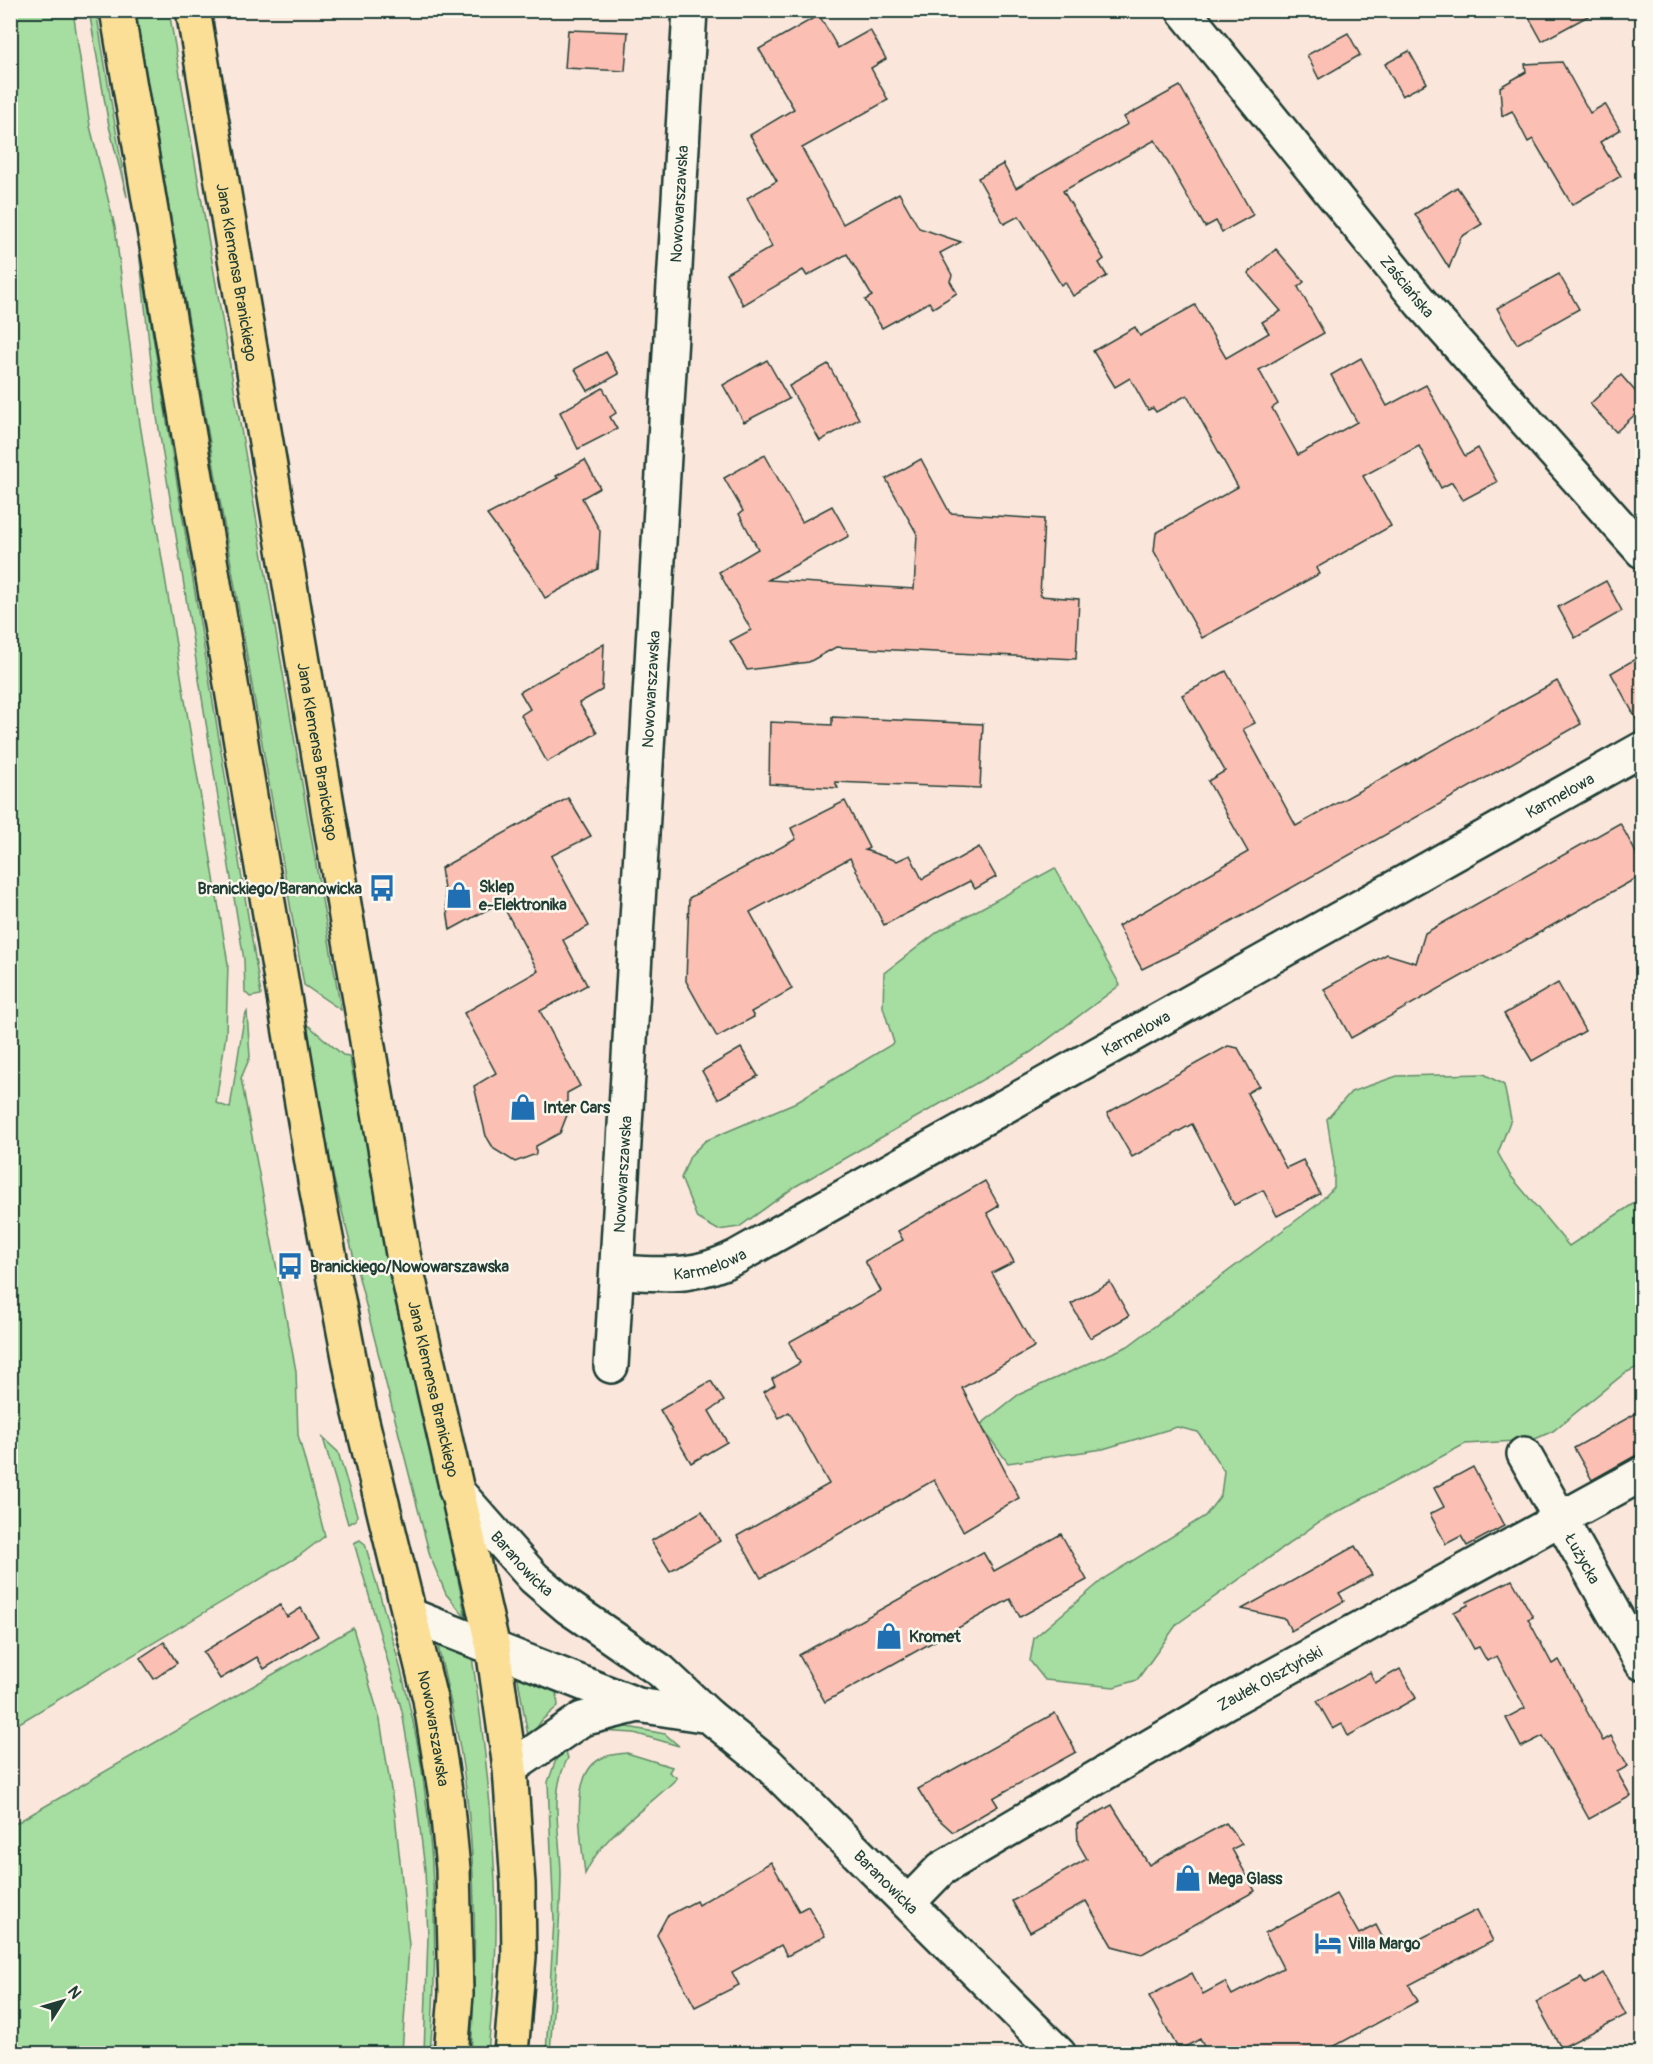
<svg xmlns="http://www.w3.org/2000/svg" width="1653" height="2064" font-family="Pangolin,sans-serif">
<rect width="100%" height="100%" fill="#fbe6db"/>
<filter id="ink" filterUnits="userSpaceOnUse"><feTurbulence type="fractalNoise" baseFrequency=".0167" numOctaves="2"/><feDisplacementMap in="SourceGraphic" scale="12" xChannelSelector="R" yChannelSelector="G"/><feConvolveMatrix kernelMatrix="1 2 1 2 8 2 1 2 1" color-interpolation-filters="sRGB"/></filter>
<g filter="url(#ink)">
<g fill="#a6dda0" stroke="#628d6a" stroke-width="1.5">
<path d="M 10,11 L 73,11 L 90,126 L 115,227 L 140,424 L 228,964 L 226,1034 L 216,1103 L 230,1108 L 244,1018 L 247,1012 L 250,1057 L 241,1078 L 296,1371 L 298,1435 L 325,1536 L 299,1556 L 11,1728 Z"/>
<path d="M 89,11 L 96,11 L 127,197 L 109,126 Z"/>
<path d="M 135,11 L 169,11 L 341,1010 L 304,985 Z"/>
<path d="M 139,251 L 261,995 L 250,997 L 245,992 L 244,960 L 157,417 Z"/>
<path d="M 1055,868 L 1120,985 L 1031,1052 L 796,1186 L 739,1227 L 718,1230 L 697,1218 L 681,1178 L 690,1156 L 705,1141 L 794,1103 L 894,1043 L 883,1007 L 884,973 L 939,931 Z"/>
<path d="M 309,1026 L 343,1055 L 349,1056 L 466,1618 L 446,1594 L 430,1556 L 333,1176 L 306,1027 Z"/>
<path d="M 1484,1074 L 1504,1085 L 1511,1119 L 1498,1153 L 1510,1175 L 1569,1246 L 1642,1198 L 1642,1365 L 1625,1373 L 1553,1431 L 1533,1440 L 1465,1444 L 1319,1522 L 1177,1624 L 1137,1680 L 1114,1687 L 1045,1680 L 1030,1661 L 1034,1638 L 1106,1577 L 1205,1516 L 1221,1495 L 1224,1471 L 1198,1432 L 1177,1427 L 1103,1449 L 1008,1463 L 980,1425 L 1018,1395 L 1128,1346 L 1318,1204 L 1334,1187 L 1334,1164 L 1327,1119 L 1351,1092 L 1397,1076 Z"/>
<path d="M 323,1438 L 338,1452 L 357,1515 L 356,1520 L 348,1524 Z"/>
<path d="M 360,1540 L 365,1544 C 386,1617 409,1689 421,1764 C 436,1860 438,1957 430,2053 L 424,2053 L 428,1936 L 425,1870 L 417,1803 L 402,1711 L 354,1543 Z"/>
<path d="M 353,1628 L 380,1720 L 395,1815 L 409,1945 L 402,2053 L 11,2053 L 11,1826 Z"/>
<path d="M 435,1632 L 472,1657 C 485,1742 494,1826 496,1912 C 497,1959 492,2007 488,2053 L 471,2053 C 477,1952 477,1849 460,1748 C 453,1709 443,1670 435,1632 Z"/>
<path d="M 520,1675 L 556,1688 L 558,1706 L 542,1720 L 532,1735 L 528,1736 L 518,1679 Z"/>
<path d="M 617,1725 L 665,1734 L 679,1746 L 634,1733 L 600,1731 Z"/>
<path d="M 564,1747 L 568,1758 C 548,1794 561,1836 561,1875 C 560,1934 554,1994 550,2053 L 546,2054 L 554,1920 L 548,1782 L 557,1757 Z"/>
<path d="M 627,1753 L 672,1767 L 669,1772 L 677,1778 C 645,1811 605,1831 585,1874 C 582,1844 568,1776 600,1759 C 608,1754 619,1754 627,1753 Z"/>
</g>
<g fill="#fbc0b3" stroke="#1f3d34" stroke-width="1.5">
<path d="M 1525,10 L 1599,10 L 1542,41 Z"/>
<path d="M 819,15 L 838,48 L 870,30 L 886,59 L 871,68 L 888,100 L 802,148 L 843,224 L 899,193 L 919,228 L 961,242 L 940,253 L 952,275 L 950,281 L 957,293 L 933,308 L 929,302 L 882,328 L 865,300 L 872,296 L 847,254 L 807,276 L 803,270 L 743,305 L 726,273 L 772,247 L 747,198 L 777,181 L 750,135 L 794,109 L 759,49 Z"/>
<path d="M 568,30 L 628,32 L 625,71 L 565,68 Z"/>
<path d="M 1348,33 L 1360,55 L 1319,79 L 1307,55 Z"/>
<path d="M 1409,51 L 1427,83 L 1402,96 L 1385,64 Z"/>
<path d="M 1562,62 L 1590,113 L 1605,104 L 1620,130 L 1600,142 L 1621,176 L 1572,205 L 1533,139 L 1528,142 L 1512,111 L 1502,116 L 1500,87 L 1526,72 L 1525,64 Z"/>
<path d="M 1180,86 L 1253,215 L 1222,232 L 1216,221 L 1205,227 L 1155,140 L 1063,191 L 1104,259 L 1099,263 L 1107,276 L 1073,296 L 1065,282 L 1061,285 L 1019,216 L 1004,224 L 978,178 L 1003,164 L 1016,188 L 1128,124 L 1124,117 Z"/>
<path d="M 1457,187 L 1482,224 L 1461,237 L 1449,268 L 1415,214 Z"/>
<path d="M 1276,249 L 1304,282 L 1298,287 L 1324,333 L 1259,370 L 1278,404 L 1272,408 L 1298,455 L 1357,422 L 1331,375 L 1361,358 L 1387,406 L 1426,385 L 1465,456 L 1478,448 L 1497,482 L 1463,500 L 1452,482 L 1441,488 L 1419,446 L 1363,476 L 1391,526 L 1316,568 L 1319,574 L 1202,638 L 1154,551 L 1156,533 L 1238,487 L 1187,395 L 1156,412 L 1153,408 L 1148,410 L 1130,378 L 1115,387 L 1093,351 L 1135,327 L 1140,336 L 1195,305 L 1226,358 L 1269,333 L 1262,322 L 1281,311 L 1248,273 Z"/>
<path d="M 1559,274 L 1579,309 L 1517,344 L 1497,308 Z"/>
<path d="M 606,352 L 619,374 L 588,391 L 575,369 Z"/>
<path d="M 767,360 L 789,399 L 744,422 L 723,385 Z"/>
<path d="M 828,364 L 859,419 L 820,441 L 789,386 Z"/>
<path d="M 1621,375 L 1642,399 L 1642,408 L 1616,432 L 1590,404 Z"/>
<path d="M 603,388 L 616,413 L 610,417 L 617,429 L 578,449 L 560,412 Z"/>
<path d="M 765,455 L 802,522 L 832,506 L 849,536 L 768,580 L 914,589 L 917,534 L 886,479 L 921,459 L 950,513 L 1044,519 L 1040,596 L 1079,599 L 1076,659 L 836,647 L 809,662 L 747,670 L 730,641 L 751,630 L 719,572 L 758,549 L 739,514 L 743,511 L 724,478 Z"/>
<path d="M 585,460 L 600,488 L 582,498 L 600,531 L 598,569 L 545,598 L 533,577 L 487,515 L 558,478 L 556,476 Z"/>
<path d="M 1606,581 L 1622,611 L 1575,638 L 1558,607 Z"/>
<path d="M 604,644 L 602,690 L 579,703 L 597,733 L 547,762 L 521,715 L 530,709 L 520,692 Z"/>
<path d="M 1642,655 L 1642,729 L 1611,673 Z"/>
<path d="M 1226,671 L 1255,723 L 1243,729 L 1296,826 L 1557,681 L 1581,724 L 1187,947 L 1142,969 L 1118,926 L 1248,852 L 1208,781 L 1225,771 L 1182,695 Z"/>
<path d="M 832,717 L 983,724 L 980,788 L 835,782 L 838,788 L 769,784 L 770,722 L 832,725 Z"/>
<path d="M 568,798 L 591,836 L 551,856 L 589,926 L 563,940 L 587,985 L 540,1011 L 580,1086 L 567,1093 L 567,1115 L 560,1133 L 536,1146 L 536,1154 L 515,1162 L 494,1149 L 486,1136 L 474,1086 L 496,1073 L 464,1013 L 538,971 L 501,902 L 450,930 L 441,868 Z"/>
<path d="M 845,801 L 869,848 L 865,850 L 897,861 L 910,855 L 922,879 L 979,847 L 996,877 L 975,889 L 970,881 L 884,925 L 850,858 L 750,912 L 792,989 L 751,1012 L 754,1017 L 717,1037 L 686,981 L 689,898 L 796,839 L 791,828 Z"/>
<path d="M 1620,823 L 1642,864 L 1642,875 L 1351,1038 L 1324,989 L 1387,954 L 1416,963 L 1425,933 Z"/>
<path d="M 1558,983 L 1585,1031 L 1532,1061 L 1504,1014 Z"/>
<path d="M 1228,1046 L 1238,1048 L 1259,1086 L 1247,1093 L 1286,1168 L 1303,1160 L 1320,1194 L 1277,1216 L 1263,1190 L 1234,1205 L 1192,1124 L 1132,1157 L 1107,1113 Z"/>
<path d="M 741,1048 L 758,1076 L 718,1099 L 702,1071 Z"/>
<path d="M 985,1181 L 999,1206 L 987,1213 L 1014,1262 L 992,1273 L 1034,1347 L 962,1388 L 1019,1498 L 963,1531 L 934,1480 L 761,1578 L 737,1536 L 829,1484 L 789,1412 L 779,1418 L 764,1392 L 775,1385 L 772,1379 L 800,1363 L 789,1342 L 881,1291 L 865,1261 L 903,1240 L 898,1231 Z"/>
<path d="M 1110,1282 L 1129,1316 L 1090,1338 L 1071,1304 Z"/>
<path d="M 711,1381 L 724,1401 L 709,1411 L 727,1442 L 691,1463 L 660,1410 Z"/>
<path d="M 1642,1410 L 1642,1452 L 1592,1480 L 1574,1448 Z"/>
<path d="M 1473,1467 L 1504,1526 L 1467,1546 L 1461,1536 L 1446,1544 L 1430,1514 L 1444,1507 L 1434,1488 Z"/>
<path d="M 702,1511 L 720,1541 L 670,1571 L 651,1541 Z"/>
<path d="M 1061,1534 L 1087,1580 L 1020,1617 L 1010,1599 L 825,1702 L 799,1655 L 983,1552 L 994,1571 Z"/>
<path d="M 1355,1546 L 1372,1575 L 1339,1593 L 1344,1601 L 1291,1631 L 1285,1619 L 1242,1609 Z"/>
<path d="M 1512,1580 L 1533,1617 L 1528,1619 L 1552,1664 L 1559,1660 L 1603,1741 L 1611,1736 L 1628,1766 L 1617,1772 L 1631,1796 L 1589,1819 L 1543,1736 L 1521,1747 L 1506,1718 L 1525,1708 L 1497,1656 L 1487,1661 L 1479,1647 L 1474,1649 L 1454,1612 L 1468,1605 L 1467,1602 Z"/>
<path d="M 280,1605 L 287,1617 L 301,1608 L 318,1636 L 264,1669 L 257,1657 L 220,1679 L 203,1652 Z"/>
<path d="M 164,1642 L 177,1663 L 154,1679 L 140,1658 Z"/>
<path d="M 1400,1669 L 1416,1698 L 1348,1736 L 1342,1724 L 1333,1729 L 1317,1701 L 1370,1672 L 1375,1683 Z"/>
<path d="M 1055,1713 L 1076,1752 L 993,1798 L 998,1806 L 953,1832 L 933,1814 L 918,1789 Z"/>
<path d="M 1112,1805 L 1149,1865 L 1226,1823 L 1242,1844 L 1232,1849 L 1255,1891 L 1142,1954 L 1112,1946 L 1086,1901 L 1030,1932 L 1012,1901 L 1087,1859 L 1078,1843 L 1077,1824 Z"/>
<path d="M 771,1862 L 799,1911 L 808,1906 L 825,1936 L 787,1956 L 781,1945 L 732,1972 L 739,1985 L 695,2007 L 657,1935 L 667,1916 L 696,1901 L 698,1905 Z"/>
<path d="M 1336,1894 L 1359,1934 L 1376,1925 L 1388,1948 L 1410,1944 L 1477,1910 L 1493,1941 L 1409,1985 L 1418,2001 L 1320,2054 L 1208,2054 L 1200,2039 L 1179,2050 L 1149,1996 L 1192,1973 L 1203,1994 L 1225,1982 L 1232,1995 L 1283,1968 L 1265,1933 Z"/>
<path d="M 1603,1973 L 1626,2015 L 1561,2048 L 1536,2002 L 1581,1978 L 1585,1984 Z"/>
</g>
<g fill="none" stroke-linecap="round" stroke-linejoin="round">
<defs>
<g id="minor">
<path id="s1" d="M 1183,10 L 1421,303 L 1642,551"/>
<path id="s2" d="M 618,1272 C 666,1274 691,1279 736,1257 L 1642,749"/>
<path id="s3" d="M 611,1366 L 690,10"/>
<path id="s4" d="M 1524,1454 L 1642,1663"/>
<path id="s5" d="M 456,1490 L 534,1578 L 568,1607 L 661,1671 L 709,1716 L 766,1762 L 1059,2054"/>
<path d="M 412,1616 L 638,1705 L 709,1716"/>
<path d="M 510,1768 L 582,1719 L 638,1705"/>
<path id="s6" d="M 909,1902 L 941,1869 L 1224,1703 L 1642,1474"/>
</g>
<g id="major">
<path id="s7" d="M 117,10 L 316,1186 L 359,1409 L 430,1699 L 446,1797 L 453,1869 L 456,1994 L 451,2054"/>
<path id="s8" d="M 193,10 L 403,1254 L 493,1648 L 510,1768 L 518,1884 L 519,1956 L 511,2054"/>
</g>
</defs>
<use href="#minor" stroke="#1f3d34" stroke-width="38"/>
<use href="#major" stroke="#1f3d34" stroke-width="38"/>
<use href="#minor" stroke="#fbf7ec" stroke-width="33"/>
<use href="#major" stroke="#fbdf96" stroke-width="33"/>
</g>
</g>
<defs>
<symbol id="bus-bare" viewBox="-9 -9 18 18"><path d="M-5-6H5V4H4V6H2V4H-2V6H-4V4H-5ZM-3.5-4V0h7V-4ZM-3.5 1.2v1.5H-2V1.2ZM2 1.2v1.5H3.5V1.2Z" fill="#1f6fb2" stroke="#fbf7ec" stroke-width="2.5" paint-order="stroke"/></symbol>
<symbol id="shop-bare" viewBox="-9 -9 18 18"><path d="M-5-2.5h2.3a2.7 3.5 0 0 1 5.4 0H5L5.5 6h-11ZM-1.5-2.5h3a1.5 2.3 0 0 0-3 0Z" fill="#1f6fb2" stroke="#fbf7ec" stroke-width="2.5" paint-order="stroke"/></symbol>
<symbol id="hotel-bare" viewBox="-9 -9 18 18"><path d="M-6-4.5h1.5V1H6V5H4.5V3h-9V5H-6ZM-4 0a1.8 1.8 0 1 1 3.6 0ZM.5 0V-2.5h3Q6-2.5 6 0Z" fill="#1f6fb2" stroke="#fbf7ec" stroke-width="2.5" paint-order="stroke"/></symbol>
</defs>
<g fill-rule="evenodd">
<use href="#bus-bare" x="363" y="869" width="38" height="38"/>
<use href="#shop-bare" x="440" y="876" width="38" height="38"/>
<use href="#shop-bare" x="504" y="1088" width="38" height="38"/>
<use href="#bus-bare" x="271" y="1247" width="38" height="38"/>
<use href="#shop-bare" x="870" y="1617" width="38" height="38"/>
<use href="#shop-bare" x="1169" y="1859" width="38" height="38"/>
<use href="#hotel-bare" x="1309" y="1924" width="38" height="38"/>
</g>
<g text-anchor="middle" stroke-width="5" stroke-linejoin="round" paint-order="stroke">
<g font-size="16" fill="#1f3d34" stroke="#fbf7ec">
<text dy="6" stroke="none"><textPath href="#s3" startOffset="1164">Nowowarszawska</textPath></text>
<text dy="6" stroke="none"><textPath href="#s8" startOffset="266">Jana Klemensa Branickiego</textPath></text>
<text dy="6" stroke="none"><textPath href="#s1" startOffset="356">Zaściańska</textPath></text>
<text dy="6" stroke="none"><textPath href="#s3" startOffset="678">Nowowarszawska</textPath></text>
<text dy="6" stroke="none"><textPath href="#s8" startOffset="752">Jana Klemensa Branickiego</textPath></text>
<text dy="6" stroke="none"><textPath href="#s2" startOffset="1065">Karmelowa</textPath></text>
<text dy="6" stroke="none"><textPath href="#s2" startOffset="579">Karmelowa</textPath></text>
<text dy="6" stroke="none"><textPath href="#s3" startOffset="192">Nowowarszawska</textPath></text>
<text dy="6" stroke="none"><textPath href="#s2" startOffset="93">Karmelowa</textPath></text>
<text dy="6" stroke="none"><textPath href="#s8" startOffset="1400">Jana Klemensa Branickiego</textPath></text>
<text dy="6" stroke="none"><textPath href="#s4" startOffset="120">Łużycka</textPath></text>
<text dy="6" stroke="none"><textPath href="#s5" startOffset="99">Baranowicka</textPath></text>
<text dy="6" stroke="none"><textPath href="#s6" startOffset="426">Zaułek Olsztyński</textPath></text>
<text dy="6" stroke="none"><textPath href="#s7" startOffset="1748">Nowowarszawska</textPath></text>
<text dy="6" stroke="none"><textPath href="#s5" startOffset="584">Baranowicka</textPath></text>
</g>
<g font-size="16" font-weight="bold" fill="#1f3d34" stroke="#fbf7ec" text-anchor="start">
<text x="479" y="892">Sklep<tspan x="479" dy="18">e-Elektronika</tspan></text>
<text x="362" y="894" text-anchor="end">Branickiego/Baranowicka</text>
<text x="543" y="1113">Inter Cars</text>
<text x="310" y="1272">Branickiego/Nowowarszawska</text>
<text x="909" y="1642">Kromet</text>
<text x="1208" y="1884">Mega Glass</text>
<text x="1348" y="1949">Villa Margo</text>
</g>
</g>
<rect width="1653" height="2064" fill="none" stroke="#fbf7ec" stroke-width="36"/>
<rect x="18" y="18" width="1617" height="2028" fill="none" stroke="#1f3d34" stroke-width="2" filter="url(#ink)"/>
<g transform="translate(63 2001) rotate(53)" stroke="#fbf7ec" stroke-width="4.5" paint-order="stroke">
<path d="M0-4.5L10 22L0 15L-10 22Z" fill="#1f3d34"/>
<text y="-9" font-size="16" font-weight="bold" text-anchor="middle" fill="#1f3d34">N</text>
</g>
</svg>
